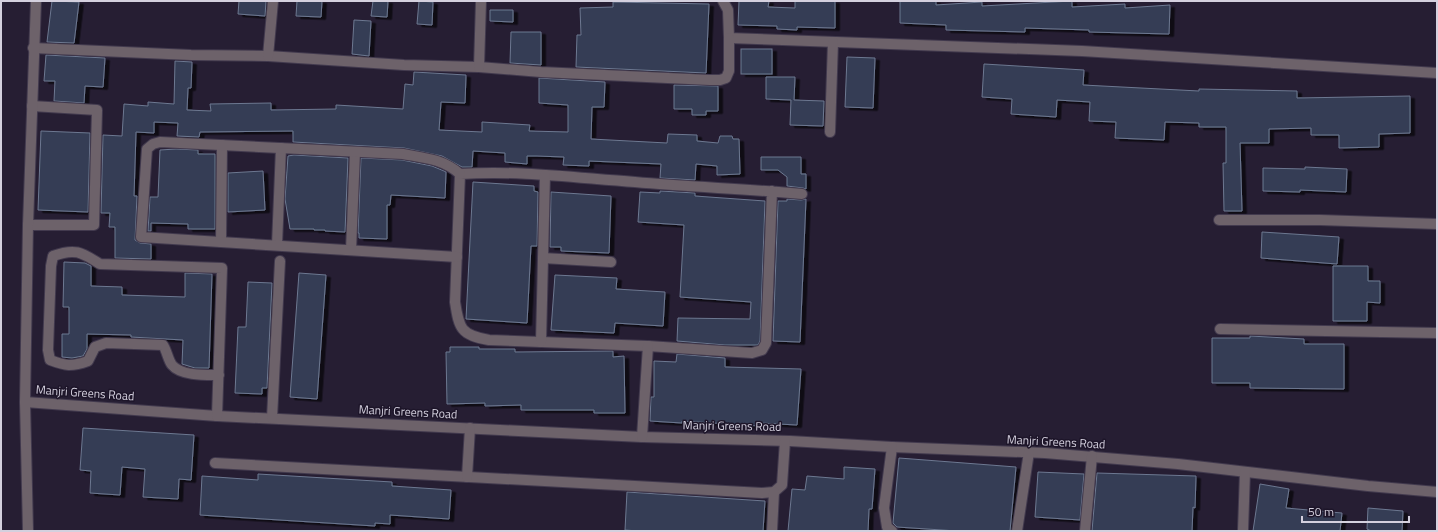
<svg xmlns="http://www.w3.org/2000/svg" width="1438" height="532" font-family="'Titillium Web',sans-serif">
<defs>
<filter id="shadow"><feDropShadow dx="4.5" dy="2.5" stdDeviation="0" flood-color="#0009"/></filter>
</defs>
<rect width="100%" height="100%" fill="#261e33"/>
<g fill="#343e54" stroke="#6d7891" filter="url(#shadow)">
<path d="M 52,1 L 79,2 L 74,43 L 47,42 Z"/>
<path d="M 239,1 L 266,1 L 265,16 L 238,14 Z"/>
<path d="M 297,1 L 322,1 L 321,17 L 296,16 Z"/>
<path d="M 373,1 L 388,1 L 387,17 L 371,16 Z"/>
<path d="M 419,1 L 433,2 L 432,25 L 417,24 Z"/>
<path d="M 739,1 L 769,1 L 768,7 L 795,8 L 795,1 L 835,1 L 835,28 L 797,27 L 797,30 L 777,29 L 777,26 L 738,25 Z"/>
<path d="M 900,1 L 936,1 L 936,5 L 982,2 L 982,6 L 1072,1 L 1072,7 L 1125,4 L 1125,8 L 1170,5 L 1169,34 L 1089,32 L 1089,30 L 1025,28 L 1025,32 L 946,30 L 946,25 L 900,23 Z"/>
<path d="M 613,2 L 709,4 L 706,73 L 576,67 L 577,35 L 581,35 L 580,8 L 613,7 Z"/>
<path d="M 490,10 L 513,10 L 513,22 L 490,21 Z"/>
<path d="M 354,20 L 371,21 L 369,56 L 352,54 Z"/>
<path d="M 511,32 L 541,32 L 541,65 L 510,63 Z"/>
<rect x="741" y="49" width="31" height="25"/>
<path d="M 46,55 L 105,58 L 103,87 L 85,86 L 84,103 L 54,101 L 55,81 L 44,81 Z"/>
<path d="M 847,57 L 875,58 L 873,108 L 845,107 Z"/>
<path d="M 175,61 L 192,62 L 191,88 L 188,88 L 187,110 L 211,111 L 210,104 L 271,103 L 271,110 L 336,109 L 336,105 L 403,109 L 405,84 L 413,85 L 414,72 L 466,75 L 465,103 L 441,102 L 439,130 L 482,132 L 482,122 L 530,125 L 529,131 L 568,132 L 568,105 L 539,103 L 539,78 L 605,82 L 604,107 L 592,107 L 591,139 L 667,143 L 668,134 L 697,135 L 697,141 L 718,143 L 720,136 L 732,136 L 733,139 L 739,139 L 740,174 L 717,175 L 717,166 L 696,164 L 695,180 L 660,178 L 661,164 L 589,161 L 589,166 L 563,165 L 564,157 L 537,156 L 527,156 L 527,164 L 505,162 L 505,153 L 473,151 L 472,167 L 462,167 L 442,156 L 404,148 L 293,142 L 293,131 L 200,132 L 199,137 L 177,136 L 178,123 L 154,122 L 154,133 L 136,132 L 134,196 L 137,196 L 135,240 L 140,243 L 151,244 L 151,259 L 115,258 L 115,227 L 109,227 L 110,213 L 101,213 L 103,135 L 122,136 L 124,104 L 148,106 L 148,102 L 174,104 Z"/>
<path d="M 984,64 L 1084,70 L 1083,85 L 1199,91 L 1199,89 L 1297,91 L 1297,98 L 1410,96 L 1410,133 L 1379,134 L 1379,147 L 1339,148 L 1339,135 L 1311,135 L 1311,128 L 1269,129 L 1269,143 L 1240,143 L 1242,211 L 1224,211 L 1223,163 L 1226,163 L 1226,127 L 1199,127 L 1199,123 L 1165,122 L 1164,140 L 1115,138 L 1116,122 L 1089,121 L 1090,102 L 1057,100 L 1056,117 L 1011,114 L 1012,99 L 982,97 Z"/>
<path d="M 766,77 L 795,77 L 794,100 L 824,101 L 823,126 L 790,125 L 791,100 L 766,99 Z"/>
<path d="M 674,85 L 718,86 L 718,111 L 706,111 L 706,115 L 692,115 L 692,109 L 674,109 Z"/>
<path d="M 41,131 L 90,133 L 88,212 L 38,210 Z"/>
<path d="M 176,149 L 198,150 L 198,154 L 215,154 L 215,229 L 188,229 L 188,224 L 151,223 L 151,231 L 148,231 L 150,197 L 158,197 L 160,150 Z"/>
<path d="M 294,155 L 348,158 L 345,232 L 325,231 L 325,230 L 314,230 L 314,229 L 290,229 L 285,199 L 288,156 Z"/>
<path d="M 761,157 L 801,157 L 801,174 L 806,174 L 806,189 L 803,188 L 787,186 L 787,177 L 778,170 L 761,170 Z"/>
<path d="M 361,158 L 402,160 L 432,166 L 444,171 L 446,172 L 445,198 L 391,195 L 390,205 L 387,205 L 387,239 L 359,238 L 359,233 L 358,233 Z"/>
<path d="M 1305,167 L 1347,169 L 1346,192 L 1300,190 L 1300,192 L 1263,191 L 1263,168 L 1305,169 Z"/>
<path d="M 263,171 L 265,210 L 228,212 L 228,173 Z"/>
<path d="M 473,182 L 534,186 L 534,191 L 538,192 L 537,246 L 531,246 L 527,323 L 466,319 Z"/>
<path d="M 660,191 L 695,193 L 695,196 L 765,201 L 760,341 L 758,345 L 725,345 L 677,341 L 678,318 L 750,319 L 751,302 L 680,297 L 684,225 L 638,222 L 640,192 L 660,193 Z"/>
<path d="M 551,192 L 611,196 L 609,253 L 561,251 L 561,247 L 550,247 Z"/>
<path d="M 787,199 L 801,200 L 806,199 L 800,342 L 773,341 L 778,201 L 787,201 Z"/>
<path d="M 1262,232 L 1339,237 L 1337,264 L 1261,258 Z"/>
<path d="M 64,262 L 85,263 L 91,266 L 91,286 L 122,287 L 122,295 L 185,297 L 185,273 L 212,274 L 209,368 L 195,368 L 182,364 L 183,340 L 131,337 L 131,335 L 87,334 L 87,349 L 83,356 L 72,358 L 62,357 L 62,334 L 69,334 L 69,307 L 63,307 Z"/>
<path d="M 1333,266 L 1368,266 L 1368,281 L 1380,281 L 1380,303 L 1367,302 L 1367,321 L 1333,321 Z"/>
<path d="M 299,273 L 326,275 L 317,399 L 290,397 Z"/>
<path d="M 555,275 L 617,278 L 616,289 L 665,292 L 663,326 L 615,323 L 614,333 L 551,330 Z"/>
<path d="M 248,282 L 272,283 L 267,388 L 262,388 L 262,394 L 235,393 L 238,327 L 246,327 Z"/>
<path d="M 1250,336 L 1304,339 L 1304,344 L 1344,344 L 1344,389 L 1250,388 L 1250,383 L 1212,383 L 1212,338 L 1250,338 Z"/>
<path d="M 450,347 L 479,347 L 479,349 L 515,349 L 515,352 L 613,351 L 613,357 L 624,356 L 625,413 L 594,413 L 594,410 L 521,410 L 521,405 L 485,406 L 485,403 L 447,404 L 446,352 L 450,352 Z"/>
<path d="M 677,354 L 725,358 L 725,367 L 801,369 L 797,425 L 760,423 L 760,426 L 682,421 L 682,423 L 650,421 L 651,397 L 654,397 L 654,361 L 676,362 Z"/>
<path d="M 83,428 L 194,435 L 191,480 L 179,479 L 178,499 L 143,497 L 145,469 L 122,467 L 120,495 L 90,493 L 91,471 L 80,470 Z"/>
<path d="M 899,458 L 1016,467 L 1010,531 L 957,531 L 897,527 L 893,523 Z"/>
<path d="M 844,467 L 875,469 L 872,509 L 869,509 L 868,531 L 788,531 L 792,489 L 805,490 L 807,476 L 844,479 Z"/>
<path d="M 1038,472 L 1084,474 L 1080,520 L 1035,517 Z"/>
<path d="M 1097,473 L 1196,476 L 1195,508 L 1193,507 L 1192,531 L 1092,531 Z"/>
<path d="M 258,474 L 392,482 L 392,486 L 451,490 L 449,519 L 390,515 L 390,524 L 375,523 L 375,526 L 200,515 L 202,476 L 258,480 Z"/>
<path d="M 1260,484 L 1289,489 L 1286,508 L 1342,513 L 1340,531 L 1253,531 Z"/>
<path d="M 627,492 L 765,501 L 763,531 L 638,531 L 625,530 Z"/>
<path d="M 1368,508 L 1403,511 L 1402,531 L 1371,531 L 1367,529 Z"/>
</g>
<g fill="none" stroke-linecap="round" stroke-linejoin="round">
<defs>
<g id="minor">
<path d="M 723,1 L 728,10 L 729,38 L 1082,51 L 1437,73"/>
<path d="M 33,48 L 191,55 L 268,56 L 404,65 L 479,67 L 541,72 L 710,80 L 720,80 L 726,78 L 729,71 L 729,38"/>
<path d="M 268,56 L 273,1"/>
<path d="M 479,67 L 481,1"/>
<path d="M 830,132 L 833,42"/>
<path d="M 772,191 L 766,343 L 762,350 L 752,353 L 648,346 L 489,340 C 461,335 459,329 455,302 L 460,174 C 518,170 577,178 635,182 C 691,187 747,189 802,194"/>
<path d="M 1219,220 L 1320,220 L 1437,224"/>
<path d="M 28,225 L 94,225 L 97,110 L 32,106"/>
<path d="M 221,242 L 222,145"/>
<path d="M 277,245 L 281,148"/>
<path d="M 351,250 L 355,152"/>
<path d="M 457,257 L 141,237 L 147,149 L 153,144 L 160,142 L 403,154 C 425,158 443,159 460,174"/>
<path d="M 543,258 L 611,262"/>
<path d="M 1220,329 L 1437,333"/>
<path d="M 541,342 L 545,175"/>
<path d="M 25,402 L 217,416 L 642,437 L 790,441 L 892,447 L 1045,453 L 1178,464 L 1368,486 L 1437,492"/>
<path d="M 217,416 L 222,268 L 100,264 C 81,252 75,248 53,256 L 51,266 L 48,350 L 50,360 C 66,366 71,367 88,361 L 95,347 L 106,343 L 163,345 C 167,351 168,360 172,365 C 181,376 206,375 219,375"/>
<path d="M 272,418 L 280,261"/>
<path d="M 642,437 L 648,346"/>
<path d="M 892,447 L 884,508 L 887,527 L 892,531"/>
<path d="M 215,463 L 762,493 L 774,492 L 782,485 L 785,441"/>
<path d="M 467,477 L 470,428"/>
<path d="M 28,531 L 25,402 L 28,225 L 36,1"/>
<path d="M 772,531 L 774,492"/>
<path d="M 1017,531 L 1029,452"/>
<path d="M 1085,531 L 1092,456"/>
<path d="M 1243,531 L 1245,472"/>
</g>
</defs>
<use href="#minor" stroke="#423a4e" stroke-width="12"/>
<use href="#minor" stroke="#6d626a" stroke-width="10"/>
</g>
<g text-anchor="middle" stroke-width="3" stroke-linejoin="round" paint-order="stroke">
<g font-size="12" fill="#d4d0de" stroke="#1d1529">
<text transform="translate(85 393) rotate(4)" y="4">Manjri Greens Road</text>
<text transform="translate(408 412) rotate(3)" y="4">Manjri Greens Road</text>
<text transform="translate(732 426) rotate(1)" y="4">Manjri Greens Road</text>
<text transform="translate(1056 442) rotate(3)" y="4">Manjri Greens Road</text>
</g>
</g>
<rect width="1438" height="532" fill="none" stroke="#d4d0de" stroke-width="4"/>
<path d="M1302 516v6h107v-6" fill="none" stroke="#d4d0de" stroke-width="2"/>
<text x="1308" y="516" font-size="12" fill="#d4d0de" stroke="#1d1529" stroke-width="3" paint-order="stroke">50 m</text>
</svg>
